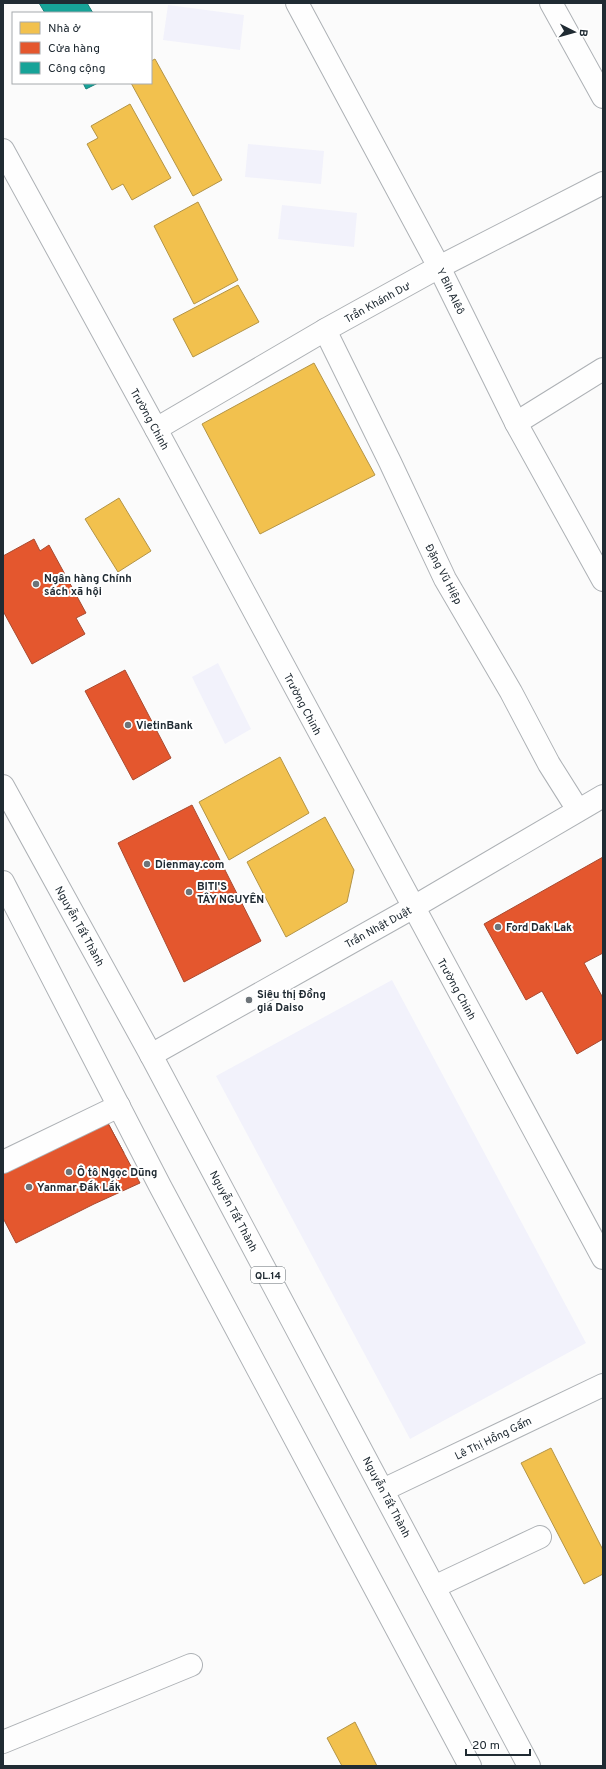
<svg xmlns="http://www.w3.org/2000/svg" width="606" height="1769" font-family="Overpass,sans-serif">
<rect width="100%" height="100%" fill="#fbfbfb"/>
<g fill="#f2f2fb">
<path d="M 168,5 L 244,15 L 240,50 L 163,40 Z"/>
<path d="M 248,144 L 324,151 L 321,184 L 245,177 Z"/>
<path d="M 282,205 L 357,213 L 354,247 L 278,239 Z"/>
<path d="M 218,663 L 251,729 L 225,744 L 192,677 Z"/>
<path d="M 392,980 L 586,1343 L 410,1439 L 216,1076 Z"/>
</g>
<g fill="#f2c14e" stroke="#b39446">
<path d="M 155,59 L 222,180 L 193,196 L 131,83 L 151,83 L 151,61 Z"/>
<path d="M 130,104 L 171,178 L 132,200 L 123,184 L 112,190 L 87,144 L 98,138 L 91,126 Z"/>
<path d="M 198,202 L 238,280 L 194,304 L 154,226 Z"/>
<path d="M 238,285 L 259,322 L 193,357 L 173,319 Z"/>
<path d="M 314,363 L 375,475 L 260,534 L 202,424 Z"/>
<path d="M 119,498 L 151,551 L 118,572 L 85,519 Z"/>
<path d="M 280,757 L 309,813 L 229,860 L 199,802 Z"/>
<path d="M 325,817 L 354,870 L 347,902 L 286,937 L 247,862 Z"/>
<path d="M 551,1448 L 603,1550 L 603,1574 L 584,1584 L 521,1463 Z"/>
<path d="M 355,1722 L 377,1766 L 342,1766 L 327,1738 Z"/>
</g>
<g fill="#e4572e" stroke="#a94a30">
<path d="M 34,539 L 40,551 L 49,545 L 86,613 L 76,618 L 85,634 L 32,664 L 3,611 L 3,556 Z"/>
<path d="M 125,670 L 171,758 L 133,780 L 85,691 Z"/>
<path d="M 192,805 L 261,941 L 184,982 L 118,843 Z"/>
<path d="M 603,857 L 603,953 L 584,963 L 603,998 L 603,1039 L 577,1054 L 542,991 L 526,1000 L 484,924 Z"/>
<path d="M 103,1114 L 124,1153 L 3,1213 L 3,1162 Z"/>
<path d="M 103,1114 L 140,1183 L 94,1204 L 16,1243 L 3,1218 L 3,1161 Z"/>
</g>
<g fill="#17a398" stroke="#1a7f7a">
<path d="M 39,3 L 87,3 L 93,13 L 45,13 Z"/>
<path d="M 83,83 L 98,83 L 86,89 Z"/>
</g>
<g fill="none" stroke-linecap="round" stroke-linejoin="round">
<defs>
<g id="minor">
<path d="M 297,3 L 439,267 L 516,423 L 603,580"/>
<path d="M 551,3 L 603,97"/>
<path d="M 3,150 L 156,429 L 603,1258"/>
<path d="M 325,330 L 390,462 L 445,579 L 511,692 L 549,764 L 578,810"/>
<path d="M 516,423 L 603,369"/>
<path d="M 156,429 L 325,330 L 439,267 L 603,183"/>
<path d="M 151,1055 L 412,908 L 603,796"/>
<path d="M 3,1162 L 119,1106"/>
<path d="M 383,1490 L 603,1385"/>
<path d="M 434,1587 L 540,1537"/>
<path d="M 3,1742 L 191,1665"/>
</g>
<g id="major">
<path d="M 3,786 L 151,1055 L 529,1766"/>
<path d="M 3,882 L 160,1186 L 470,1766"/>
</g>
</defs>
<use href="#minor" stroke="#adb1b5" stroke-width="24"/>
<use href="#major" stroke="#adb1b5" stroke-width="24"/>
<use href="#minor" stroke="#fefefe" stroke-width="22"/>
<use href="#major" stroke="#fefefe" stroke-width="22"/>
</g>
<g fill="#6d7479" stroke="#fff" stroke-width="1.5">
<circle cx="36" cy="584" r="4"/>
<circle cx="128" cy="725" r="4"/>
<circle cx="147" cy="864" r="4"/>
<circle cx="189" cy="892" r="4"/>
<circle cx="498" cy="927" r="4"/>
<circle cx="249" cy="1000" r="4"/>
<circle cx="69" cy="1172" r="4"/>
<circle cx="29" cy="1187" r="4"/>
</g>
<g text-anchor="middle" stroke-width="4" stroke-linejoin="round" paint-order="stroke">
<rect fill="#fff" stroke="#636b70" stroke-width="1" x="251" y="1267" width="34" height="16" rx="3"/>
<g font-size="10" font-weight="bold" fill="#202b33">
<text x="268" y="1279">QL.14</text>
</g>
<g font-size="11" fill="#202b33" stroke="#fff">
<text transform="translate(451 291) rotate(64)" y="4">Y Bih Alêô</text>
<text transform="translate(377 302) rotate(-29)" y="4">Trần Khánh Dư</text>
<text transform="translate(150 419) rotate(61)" y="4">Trường Chinh</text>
<text transform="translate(444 574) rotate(62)" y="4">Đặng Vũ Hiệp</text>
<text transform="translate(303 704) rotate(62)" y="4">Trường Chinh</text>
<text transform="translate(80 926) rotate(61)" y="4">Nguyễn Tất Thành</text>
<text transform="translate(378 927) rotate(-29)" y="4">Trần Nhật Duật</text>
<text transform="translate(457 989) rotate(61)" y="4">Trường Chinh</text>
<text transform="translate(234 1211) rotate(62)" y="4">Nguyễn Tất Thành</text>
<text transform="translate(493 1438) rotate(-26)" y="4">Lê Thị Hồng Gấm</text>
<text transform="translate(387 1497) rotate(62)" y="4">Nguyễn Tất Thành</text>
</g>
<g font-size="11" font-weight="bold" fill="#202b33" stroke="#fff" text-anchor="start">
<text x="44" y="582">Ngân hàng Chính<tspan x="44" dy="13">sách xã hội</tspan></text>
<text x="136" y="729">VietinBank</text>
<text x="155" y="868">Dienmay.com</text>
<text x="197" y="890">BITI'S<tspan x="197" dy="13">TÂY NGUYÊN</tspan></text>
<text x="506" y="931">Ford Dak Lak</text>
<text x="257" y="998">Siêu thị Đồng<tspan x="257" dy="13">giá Daiso</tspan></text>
<text x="77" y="1176">Ô tô Ngọc Dũng</text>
<text x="37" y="1191">Yanmar Đắk Lắk</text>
</g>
</g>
<rect width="606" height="1769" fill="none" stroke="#202b33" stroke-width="8"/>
<rect x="12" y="12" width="140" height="72" fill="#ffffff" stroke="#a6aaad"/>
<rect x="20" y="22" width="20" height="12" fill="#f2c14e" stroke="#a6aaad"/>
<text x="48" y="32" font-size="12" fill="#202b33">Nhà ở</text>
<rect x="20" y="42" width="20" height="12" fill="#e4572e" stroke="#a6aaad"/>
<text x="48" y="52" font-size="12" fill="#202b33">Cửa hàng</text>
<rect x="20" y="62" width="20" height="12" fill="#17a398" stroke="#a6aaad"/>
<text x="48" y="72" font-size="12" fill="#202b33">Công cộng</text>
<g transform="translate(574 32) rotate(96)" stroke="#ffffff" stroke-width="3" paint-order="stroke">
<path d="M0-3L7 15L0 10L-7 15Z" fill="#202b33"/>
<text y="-6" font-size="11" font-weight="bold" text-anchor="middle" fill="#202b33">B</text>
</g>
<path d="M466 1749v6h64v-6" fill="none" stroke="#202b33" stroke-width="2"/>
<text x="472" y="1749" font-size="12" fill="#202b33" stroke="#ffffff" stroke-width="3" paint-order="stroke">20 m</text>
</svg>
